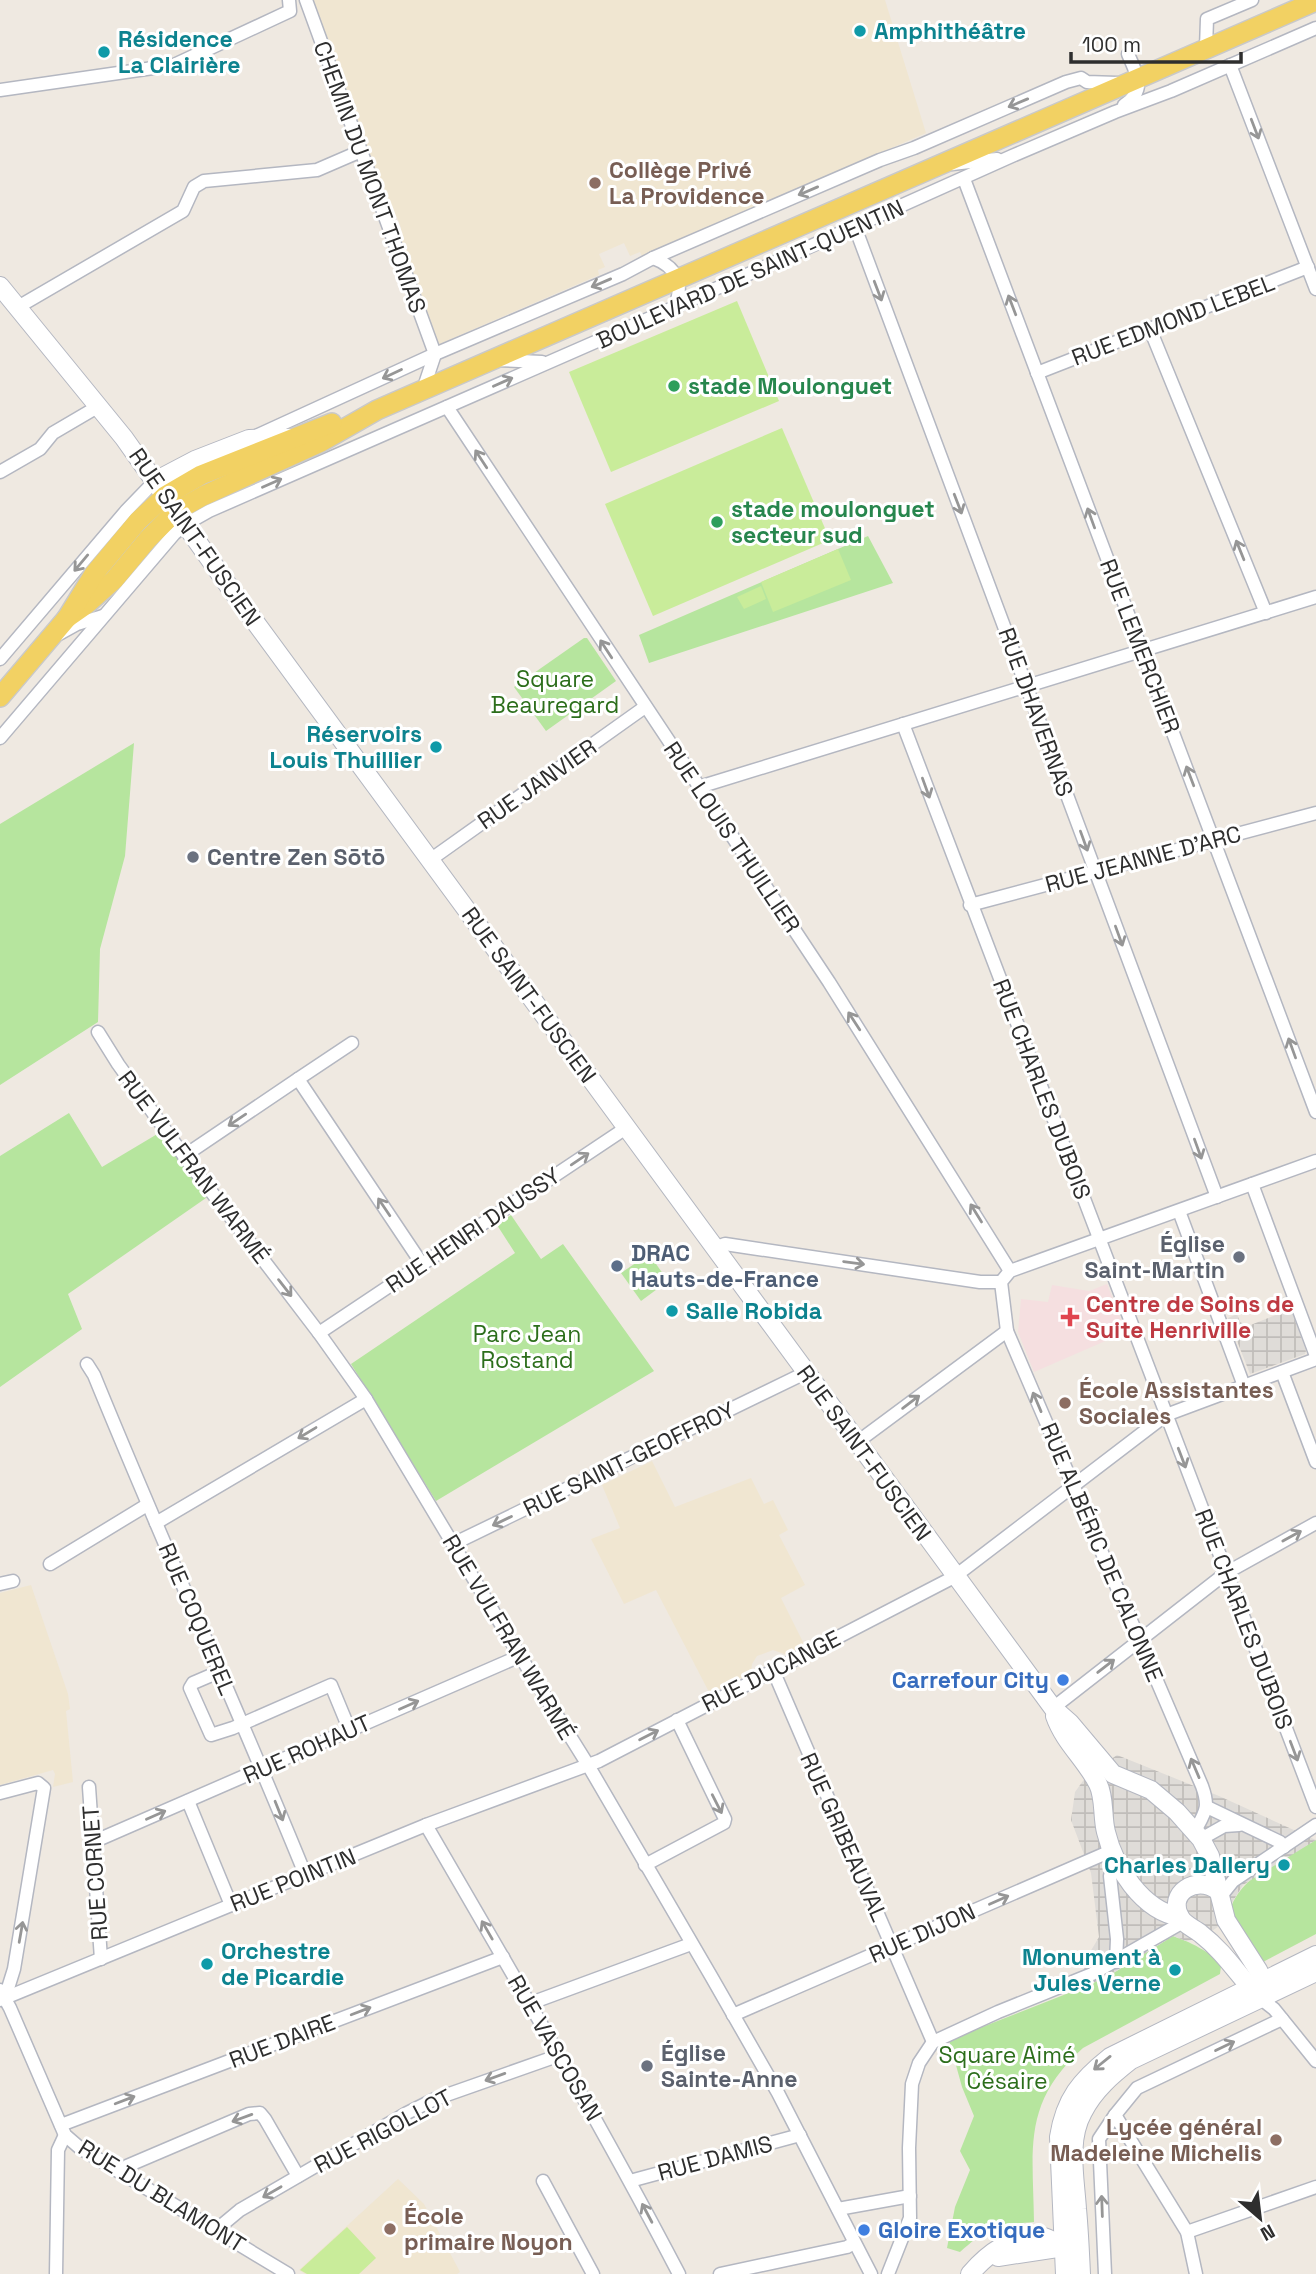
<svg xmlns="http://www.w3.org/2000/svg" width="1316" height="2274" font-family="'Space Grotesk',sans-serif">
<defs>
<pattern id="plaza-grid" width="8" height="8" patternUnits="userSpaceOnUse" patternTransform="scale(1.75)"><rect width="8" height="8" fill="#dfdcd8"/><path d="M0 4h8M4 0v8" fill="none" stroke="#c0bdba"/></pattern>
</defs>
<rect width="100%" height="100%" fill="#efe9e1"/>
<g fill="#f0e6d1">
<path d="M 312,0 L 885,0 L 926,133 L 642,256 L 640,252 L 630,256 L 624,243 L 599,254 L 605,267 L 598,270 L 599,275 L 437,345 L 399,234 L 401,228 L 399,222 L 396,216 L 390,213 Z"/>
<path d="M 652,1461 L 675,1507 L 751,1478 L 764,1504 L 773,1500 L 788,1530 L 779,1535 L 805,1585 L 781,1598 L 805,1646 L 787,1655 L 773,1650 L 757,1656 L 752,1664 L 751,1673 L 710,1694 L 656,1590 L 624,1604 L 591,1539 L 620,1528 L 602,1485 Z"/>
<path d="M 31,1585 L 68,1694 L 70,1709 L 66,1711 L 73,1782 L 53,1787 L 55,1774 L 53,1770 L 0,1785 L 0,1593 Z"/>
<path d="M 398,2179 L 424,2204 L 460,2272 L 457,2274 L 305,2274 L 299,2270 Z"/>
</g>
<path fill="#f5dfe0" d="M 1107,1284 L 1126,1332 L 1034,1372 L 1018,1332 L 1021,1299 L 1048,1302 L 1052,1285 L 1089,1291 Z"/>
<g fill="#b6e59e">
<path d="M 868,536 L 893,583 L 649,663 L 639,635 Z"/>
<path d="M 584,638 L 587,638 L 616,681 L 546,731 L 514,687 Z"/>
<path d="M 134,743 L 125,856 L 100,949 L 98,1022 L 0,1085 L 0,824 Z"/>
<path d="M 69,1113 L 102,1167 L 159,1133 L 206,1198 L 68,1294 L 82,1329 L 0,1387 L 0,1156 Z"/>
<path d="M 511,1215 L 541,1259 L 563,1244 L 654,1371 L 436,1501 L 351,1364 L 515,1253 L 497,1225 Z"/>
<path d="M 649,1254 L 668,1281 L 641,1301 L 621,1273 Z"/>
<path d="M 1316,1840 L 1316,1934 L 1261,1963 L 1229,1913 C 1239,1875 1285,1858 1316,1840 Z"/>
<path d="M 1173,1936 C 1189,1942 1211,1951 1221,1966 L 1220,1974 L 1083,2048 C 1022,2103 1033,2148 1034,2222 C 996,2225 988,2227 960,2252 L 947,2248 L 955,2207 L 970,2170 L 960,2151 L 974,2116 L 962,2087 L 949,2040 L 1089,1985 L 1115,1972 Z"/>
</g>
<g fill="#c9ec9a">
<path d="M 737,301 L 779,401 L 611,472 L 569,372 Z"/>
<path d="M 782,428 L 830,540 L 653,616 L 605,504 Z"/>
<path d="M 838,549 L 851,580 L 773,612 L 761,582 Z"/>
<path d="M 761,586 L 766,599 L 744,609 L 737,597 Z"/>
<path d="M 347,2227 L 376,2258 L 359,2274 L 307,2274 L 300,2270 Z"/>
</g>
<g fill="url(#plaza-grid)">
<path d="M 1286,1296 L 1306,1351 L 1305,1354 L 1250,1374 L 1228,1318 L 1237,1314 L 1240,1322 L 1248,1326 L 1278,1314 L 1281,1306 L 1278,1299 Z"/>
<path d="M 1117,1755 L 1219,1796 L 1316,1840 L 1243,1885 L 1233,1901 L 1229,1913 L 1219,1926 L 1202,1938 L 1186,1941 L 1173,1936 L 1115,1972 L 1089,1985 L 1083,1964 L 1099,1937 L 1091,1873 L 1071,1820 L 1075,1792 L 1085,1778 Z"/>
</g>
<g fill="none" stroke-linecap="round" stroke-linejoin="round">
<defs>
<g id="street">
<path d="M 306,0 L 435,354 L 423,390"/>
<path d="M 1206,48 L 1207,19 L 1252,0"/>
<path d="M 1230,65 L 1316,289"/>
<path d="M 0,90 L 174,65 L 290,11 L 289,0"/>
<path d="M 1124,105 C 1147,90 1137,75 1128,54"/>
<path d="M 952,164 L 997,159"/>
<path d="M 964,179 L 1316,1112"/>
<path d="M 855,227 L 1217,1197"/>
<path d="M 653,258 C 677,267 685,284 674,308"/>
<path d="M 18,307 L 183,211 L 194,187 L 204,181 L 317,170 L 361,151"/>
<path d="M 1150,329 L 1266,613"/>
<path d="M 497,360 L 542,362"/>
<path d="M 1037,373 L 1308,267"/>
<path d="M 447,407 L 829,982 L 1010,1271"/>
<path d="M 256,436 L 435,354 L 623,274 L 653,258 L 880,160 L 914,148 L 1066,82 L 1081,78 L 1087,82 L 1117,83"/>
<path d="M 0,472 L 40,449 L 53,433 L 99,406"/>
<path d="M 59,634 L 77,624 L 103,616"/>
<path d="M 0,659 L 126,511 L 155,481"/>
<path d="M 903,724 L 1316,1807"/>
<path d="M 0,738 L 174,534 L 186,524 L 209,511 L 666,311 L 1012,156 L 1115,112 L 1171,91 L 1316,28"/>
<path d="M 699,787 L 1316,597"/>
<path d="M 430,860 L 645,707"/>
<path d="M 970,905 L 1316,813"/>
<path d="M 98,1032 L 118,1064 L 184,1156 L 319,1333 L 366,1399 L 520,1656 L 588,1765 L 711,1976 L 778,2093 L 871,2274"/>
<path d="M 298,1079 L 352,1043"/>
<path d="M 184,1156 L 298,1079 L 422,1264"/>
<path d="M 1252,1184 L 1316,1356"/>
<path d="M 1179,1211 L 1244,1386"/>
<path d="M 714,1248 L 725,1244 L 980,1282 L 1001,1282"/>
<path d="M 319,1333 L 626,1128"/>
<path d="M 87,1364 L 94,1375 C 162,1542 237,1707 305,1874"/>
<path d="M 1282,1372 L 1316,1462"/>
<path d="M 856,1443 L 1007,1331"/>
<path d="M 156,1523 L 366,1399"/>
<path d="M 453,1544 L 805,1373"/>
<path d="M 50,1564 L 147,1505"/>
<path d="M 0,1584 L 13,1581"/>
<path d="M 773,1670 L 933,2042"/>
<path d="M 221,1671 L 193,1683 L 190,1688 L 211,1735 L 233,1728 L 331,1685 L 350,1731"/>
<path d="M 1053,1708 L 1226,1573 L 1316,1523"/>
<path d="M 89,1787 L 101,1959"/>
<path d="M 0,1793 L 38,1783 L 44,1788 L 14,1969 L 5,1998"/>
<path d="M 188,1801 L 231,1905"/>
<path d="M 1207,1807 L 1280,1842 L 1284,1847"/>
<path d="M 426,1825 C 512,1973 599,2121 679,2274"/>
<path d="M 1195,1831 C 1205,1812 1210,1808 1202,1786 L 1007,1331 L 1001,1282 L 1010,1271 L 1316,1161"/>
<path d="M 1201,1839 L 1224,1826 L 1239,1825"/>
<path d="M 93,1842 L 520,1656"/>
<path d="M 1115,1860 L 1110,1876 L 1117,1939 L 1116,1962"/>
<path d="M 645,1865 L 724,1823 L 725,1819 L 677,1720"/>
<path d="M 1221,1896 L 1233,1881 L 1316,1825"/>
<path d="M 0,1990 L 10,2008 L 65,2135 L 80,2148 L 288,2274"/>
<path d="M 1260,1998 L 1274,2009 L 1316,2061"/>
<path d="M 0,2000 L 426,1825 L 599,1761 L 954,1577 L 1166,1415 L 1316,1359"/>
<path d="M 531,2003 L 691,1944"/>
<path d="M 733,2015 L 1111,1851"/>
<path d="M 1115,2115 L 1187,2232 L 1196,2274"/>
<path d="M 61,2125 L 503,1957"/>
<path d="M 121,2173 L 127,2166 L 249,2114 L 260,2113 L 265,2119 L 298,2176"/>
<path d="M 543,2181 L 593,2274"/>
<path d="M 630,2181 L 800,2135"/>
<path d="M 838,2209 L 910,2196"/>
<path d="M 216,2230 L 240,2210 L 407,2113 L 435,2099 L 560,2055"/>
<path d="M 1187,2232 L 1316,2187"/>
<path d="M 56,2274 L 58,2150 L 65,2135"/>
<path d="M 720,2274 L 847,2247 L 854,2243"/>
<path d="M 888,2274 L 910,2218 L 909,2148 L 912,2084 L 919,2063 L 933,2042 L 998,2012 L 1092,1974 L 1183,1922"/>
<path d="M 1105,2274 L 1099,2139 L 1115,2115 L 1137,2088 L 1282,2019"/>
</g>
<g id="secondary">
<path d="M 0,286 L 124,438 L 228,585 L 1053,1708 L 1070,1723 L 1113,1774 L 1151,1790 L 1177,1812 L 1201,1839 L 1210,1856 L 1226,1920 L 1258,1970 L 1270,1994"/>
<path d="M 155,481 L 195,460 L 249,439 L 288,438"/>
<path d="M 1055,1716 C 1064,1742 1086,1760 1098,1784 C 1105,1798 1102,1817 1106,1832 C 1114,1866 1142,1911 1180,1917"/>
<path d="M 1217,1890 C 1196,1875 1167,1893 1180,1917 C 1184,1925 1194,1928 1201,1934 C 1223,1951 1237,1973 1256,1994"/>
<path d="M 998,2257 L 1064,2247"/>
<path d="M 970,2274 C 987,2254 1014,2233 1043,2237 C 1050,2238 1057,2244 1064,2247"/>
<path d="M 1065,2274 L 1059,2137 C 1065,2099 1081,2080 1110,2057 L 1316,1955"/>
<path d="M 1081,2274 C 1080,2252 1079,2230 1077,2209 C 1075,2177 1067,2141 1083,2112 C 1094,2090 1112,2075 1131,2060 L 1316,1972"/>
</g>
<g id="primary">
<path d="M 67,618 L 87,604 L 114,580 L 148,539 L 176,511 L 203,496 L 321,442 L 377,410 L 1316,1"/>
<path d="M 0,697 L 67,618 L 94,574 L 138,521 L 165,496 L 201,475 L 332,423"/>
</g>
</defs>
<use href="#street" stroke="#b4b7c1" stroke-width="15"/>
<use href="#secondary" stroke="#b4b7c1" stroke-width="20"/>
<use href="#primary" stroke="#c9c9c9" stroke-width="22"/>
<use href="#street" stroke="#fff" stroke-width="12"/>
<use href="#secondary" stroke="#fff" stroke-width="18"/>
<use href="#primary" stroke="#f2d163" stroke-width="19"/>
</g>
<defs><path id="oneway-shaft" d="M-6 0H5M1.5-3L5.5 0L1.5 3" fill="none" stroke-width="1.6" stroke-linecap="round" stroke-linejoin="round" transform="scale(1.75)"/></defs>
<g stroke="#969696">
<use href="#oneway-shaft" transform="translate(1018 103) rotate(157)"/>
<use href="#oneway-shaft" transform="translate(1255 129) rotate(69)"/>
<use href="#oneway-shaft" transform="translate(808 191) rotate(157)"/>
<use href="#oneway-shaft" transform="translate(601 283) rotate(157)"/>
<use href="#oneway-shaft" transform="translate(878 291) rotate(69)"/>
<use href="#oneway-shaft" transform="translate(1012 305) rotate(-111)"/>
<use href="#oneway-shaft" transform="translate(392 374) rotate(155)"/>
<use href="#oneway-shaft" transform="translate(503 382) rotate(-24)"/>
<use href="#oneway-shaft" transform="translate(481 459) rotate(-123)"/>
<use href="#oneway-shaft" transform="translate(272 483) rotate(-24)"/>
<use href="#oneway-shaft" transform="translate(958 504) rotate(69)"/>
<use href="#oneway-shaft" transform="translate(1091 518) rotate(-110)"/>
<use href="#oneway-shaft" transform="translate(1240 550) rotate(-112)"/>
<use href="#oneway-shaft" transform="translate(81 563) rotate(130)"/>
<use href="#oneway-shaft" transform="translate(606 649) rotate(-123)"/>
<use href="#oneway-shaft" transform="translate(1190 776) rotate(-111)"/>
<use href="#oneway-shaft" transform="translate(926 788) rotate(70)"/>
<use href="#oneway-shaft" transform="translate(1084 841) rotate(70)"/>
<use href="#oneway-shaft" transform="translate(1119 936) rotate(70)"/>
<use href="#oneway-shaft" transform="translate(854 1021) rotate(-123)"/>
<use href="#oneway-shaft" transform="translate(1292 1048) rotate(-110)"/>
<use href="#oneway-shaft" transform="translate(237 1120) rotate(146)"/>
<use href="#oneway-shaft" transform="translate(1198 1149) rotate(70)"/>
<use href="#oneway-shaft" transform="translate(580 1159) rotate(-34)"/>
<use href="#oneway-shaft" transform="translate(384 1207) rotate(-124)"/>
<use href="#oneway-shaft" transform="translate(976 1213) rotate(-122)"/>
<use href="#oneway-shaft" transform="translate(854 1263) rotate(8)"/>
<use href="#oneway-shaft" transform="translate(285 1288) rotate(52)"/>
<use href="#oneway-shaft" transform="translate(911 1402) rotate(-37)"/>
<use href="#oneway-shaft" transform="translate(1037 1402) rotate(-113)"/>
<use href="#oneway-shaft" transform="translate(307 1433) rotate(149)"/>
<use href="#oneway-shaft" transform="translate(1182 1458) rotate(69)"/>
<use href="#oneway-shaft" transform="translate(502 1521) rotate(154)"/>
<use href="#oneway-shaft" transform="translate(1292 1536) rotate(-29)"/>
<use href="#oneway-shaft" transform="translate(1106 1666) rotate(-38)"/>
<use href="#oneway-shaft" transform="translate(409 1705) rotate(-24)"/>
<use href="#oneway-shaft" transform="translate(649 1735) rotate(-27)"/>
<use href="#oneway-shaft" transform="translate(1294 1751) rotate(69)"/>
<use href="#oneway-shaft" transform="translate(1195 1768) rotate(-113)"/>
<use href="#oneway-shaft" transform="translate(717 1804) rotate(63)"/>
<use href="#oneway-shaft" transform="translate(279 1811) rotate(68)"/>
<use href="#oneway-shaft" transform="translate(156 1815) rotate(-24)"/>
<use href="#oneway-shaft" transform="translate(999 1900) rotate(-24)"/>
<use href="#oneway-shaft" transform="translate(487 1930) rotate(-120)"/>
<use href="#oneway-shaft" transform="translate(21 1932) rotate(-80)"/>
<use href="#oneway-shaft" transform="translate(361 2011) rotate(-21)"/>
<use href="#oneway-shaft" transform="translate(1225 2046) rotate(-26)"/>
<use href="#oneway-shaft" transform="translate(1102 2063) rotate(141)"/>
<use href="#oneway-shaft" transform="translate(495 2077) rotate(160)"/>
<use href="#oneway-shaft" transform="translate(125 2100) rotate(-21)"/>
<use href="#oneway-shaft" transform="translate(242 2118) rotate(160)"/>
<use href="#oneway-shaft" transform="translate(272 2192) rotate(150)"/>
<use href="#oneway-shaft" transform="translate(1102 2206) rotate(-92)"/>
<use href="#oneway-shaft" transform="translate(647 2213) rotate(-118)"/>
</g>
<g fill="#0f9aa8" stroke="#fff" stroke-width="2.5">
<circle cx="860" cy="31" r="7"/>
<circle cx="104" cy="52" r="7"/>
<circle cx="436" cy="747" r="7"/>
<circle cx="672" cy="1311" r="7"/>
<circle cx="1284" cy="1865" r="7"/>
<circle cx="207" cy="1964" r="7"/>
<circle cx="1175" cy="1970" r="7"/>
</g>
<g fill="#8d6e63" stroke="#fff" stroke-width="2.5">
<circle cx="595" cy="183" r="7"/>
<circle cx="1065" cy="1403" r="7"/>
<circle cx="1276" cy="2140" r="7"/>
<circle cx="390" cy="2229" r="7"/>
</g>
<g fill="#2e9e5b" stroke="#fff" stroke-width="2.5">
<circle cx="674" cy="386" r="7"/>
<circle cx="717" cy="522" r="7"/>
</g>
<g fill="#6b7280" stroke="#fff" stroke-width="2.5">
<circle cx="193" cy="857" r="7"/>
<circle cx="1239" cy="1257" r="7"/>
<circle cx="647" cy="2066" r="7"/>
</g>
<circle fill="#5c6f8a" stroke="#fff" stroke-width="2.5" cx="617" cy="1266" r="7"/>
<path fill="#e0444e" stroke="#fff" stroke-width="2.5" d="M1066.5 1306.5h7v7h7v7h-7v7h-7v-7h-7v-7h7z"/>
<g fill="#3f7fe0" stroke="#fff" stroke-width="2.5">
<circle cx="1063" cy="1680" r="7"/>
<circle cx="864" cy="2230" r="7"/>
</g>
<g text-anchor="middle" stroke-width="6" stroke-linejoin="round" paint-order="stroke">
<g font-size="23" font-weight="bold" fill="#0d838f" stroke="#fff" text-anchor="start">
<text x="874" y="39">Amphithéâtre</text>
<text x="118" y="47">Résidence<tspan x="118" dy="26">La Clairière</tspan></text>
<text x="422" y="742" text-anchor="end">Réservoirs<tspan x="422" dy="26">Louis Thuillier</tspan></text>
<text x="686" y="1319">Salle Robida</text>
<text x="1270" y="1873" text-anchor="end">Charles Dallery</text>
<text x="221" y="1959">Orchestre<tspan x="221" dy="26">de Picardie</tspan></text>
<text x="1161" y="1965" text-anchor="end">Monument à<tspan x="1161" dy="26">Jules Verne</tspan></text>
</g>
<g font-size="23" font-weight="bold" fill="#785e54" stroke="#fff" text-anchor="start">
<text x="609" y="178">Collège Privé<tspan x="609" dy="26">La Providence</tspan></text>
<text x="1079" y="1398">École Assistantes<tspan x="1079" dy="26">Sociales</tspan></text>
<text x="1262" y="2135" text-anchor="end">Lycée général<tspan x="1262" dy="26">Madeleine Michelis</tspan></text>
<text x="404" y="2224">École<tspan x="404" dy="26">primaire Noyon</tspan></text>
</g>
<g font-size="23" fill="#2e2e2e" stroke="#fff">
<text transform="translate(370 177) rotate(70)" y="8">CHEMIN DU MONT THOMAS</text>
<text transform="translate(750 274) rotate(-24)" y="8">BOULEVARD DE SAINT-QUENTIN</text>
<text transform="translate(1173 320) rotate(-21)" y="8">RUE EDMOND LEBEL</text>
<text transform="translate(195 537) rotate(55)" y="8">RUE SAINT-FUSCIEN</text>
<text transform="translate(1140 646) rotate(69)" y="8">RUE LEMERCHIER</text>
<text transform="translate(1036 712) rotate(70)" y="8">RUE DHAVERNAS</text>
<text transform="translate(537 784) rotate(-35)" y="8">RUE JANVIER</text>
<text transform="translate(732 837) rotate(56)" y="8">RUE LOUIS THUILLIER</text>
<text transform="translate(1143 859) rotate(-15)" y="8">RUE JEANNE D'ARC</text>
<text transform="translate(529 995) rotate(54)" y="8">RUE SAINT-FUSCIEN</text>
<text transform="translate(1042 1089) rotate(69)" y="8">RUE CHARLES DUBOIS</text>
<text transform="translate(194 1167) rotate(53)" y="8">RUE VULFRAN WARMÉ</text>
<text transform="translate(473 1230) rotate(-34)" y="8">RUE HENRI DAUSSY</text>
<text transform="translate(864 1453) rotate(54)" y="8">RUE SAINT-FUSCIEN</text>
<text transform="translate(629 1459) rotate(-26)" y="8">RUE SAINT-GEOFFROY</text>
<text transform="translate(1102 1552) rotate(67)" y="8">RUE ALBÉRIC DE CALONNE</text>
<text transform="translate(197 1619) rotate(67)" y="8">RUE COQUEREL</text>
<text transform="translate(1244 1619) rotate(69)" y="8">RUE CHARLES DUBOIS</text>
<text transform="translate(509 1637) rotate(59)" y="8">RUE VULFRAN WARMÉ</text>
<text transform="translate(771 1671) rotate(-27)" y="8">RUE DUCANGE</text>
<text transform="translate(307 1749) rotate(-24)" y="8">RUE ROHAUT</text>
<text transform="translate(844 1837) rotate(66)" y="8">RUE GRIBEAUVAL</text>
<text transform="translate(95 1873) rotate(-94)" y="8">RUE CORNET</text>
<text transform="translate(293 1880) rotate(-22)" y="8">RUE POINTIN</text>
<text transform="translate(922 1933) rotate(-24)" y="8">RUE DIJON</text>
<text transform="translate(282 2041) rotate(-21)" y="8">RUE DAIRE</text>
<text transform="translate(555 2048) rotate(60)" y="8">RUE VASCOSAN</text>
<text transform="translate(383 2131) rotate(-28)" y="8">RUE RIGOLLOT</text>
<text transform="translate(715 2158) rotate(-15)" y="8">RUE DAMIS</text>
<text transform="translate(162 2196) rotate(32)" y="8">RUE DU BLAMONT</text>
</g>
<g font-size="23" font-weight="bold" fill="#27864d" stroke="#fff" text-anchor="start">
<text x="688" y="394">stade Moulonguet</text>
<text x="731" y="517">stade moulonguet<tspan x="731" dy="26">secteur sud</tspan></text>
</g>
<g font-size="23" fill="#2c6e1b" stroke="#fff">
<text x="555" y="687">Square<tspan x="555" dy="26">Beauregard</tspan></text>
<text x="527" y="1342">Parc Jean<tspan x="527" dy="26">Rostand</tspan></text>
<text x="1007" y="2063">Square Aimé<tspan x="1007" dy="26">Césaire</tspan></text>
</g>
<g font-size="23" font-weight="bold" fill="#5b616d" stroke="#fff" text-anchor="start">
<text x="207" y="865">Centre Zen Sōtō</text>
<text x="1225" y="1252" text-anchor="end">Église<tspan x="1225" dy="26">Saint-Martin</tspan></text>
<text x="661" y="2061">Église<tspan x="661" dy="26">Sainte-Anne</tspan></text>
</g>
<g font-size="23" font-weight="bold" fill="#4e5e75" stroke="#fff" text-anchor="start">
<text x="631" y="1261">DRAC<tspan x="631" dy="26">Hauts-de-France</tspan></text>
</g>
<g font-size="23" font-weight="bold" fill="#be3a42" stroke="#fff" text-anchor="start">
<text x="1086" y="1312">Centre de Soins de<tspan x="1086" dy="26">Suite Henriville</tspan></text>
</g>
<g font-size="23" font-weight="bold" fill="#366cbe" stroke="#fff" text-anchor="end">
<text x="1049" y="1688">Carrefour City</text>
<text x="878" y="2238" text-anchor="start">Gloire Exotique</text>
</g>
</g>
<g transform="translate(1260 2218) rotate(152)" stroke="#ffffff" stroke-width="5" paint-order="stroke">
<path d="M0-5L12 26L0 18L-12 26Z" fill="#2e2e2e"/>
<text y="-10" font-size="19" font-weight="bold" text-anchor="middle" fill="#2e2e2e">N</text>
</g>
<path d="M1071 52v10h170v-10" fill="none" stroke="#2e2e2e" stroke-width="3.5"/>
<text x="1082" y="52" font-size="21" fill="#2e2e2e" stroke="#ffffff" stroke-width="5" paint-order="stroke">100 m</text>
</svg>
